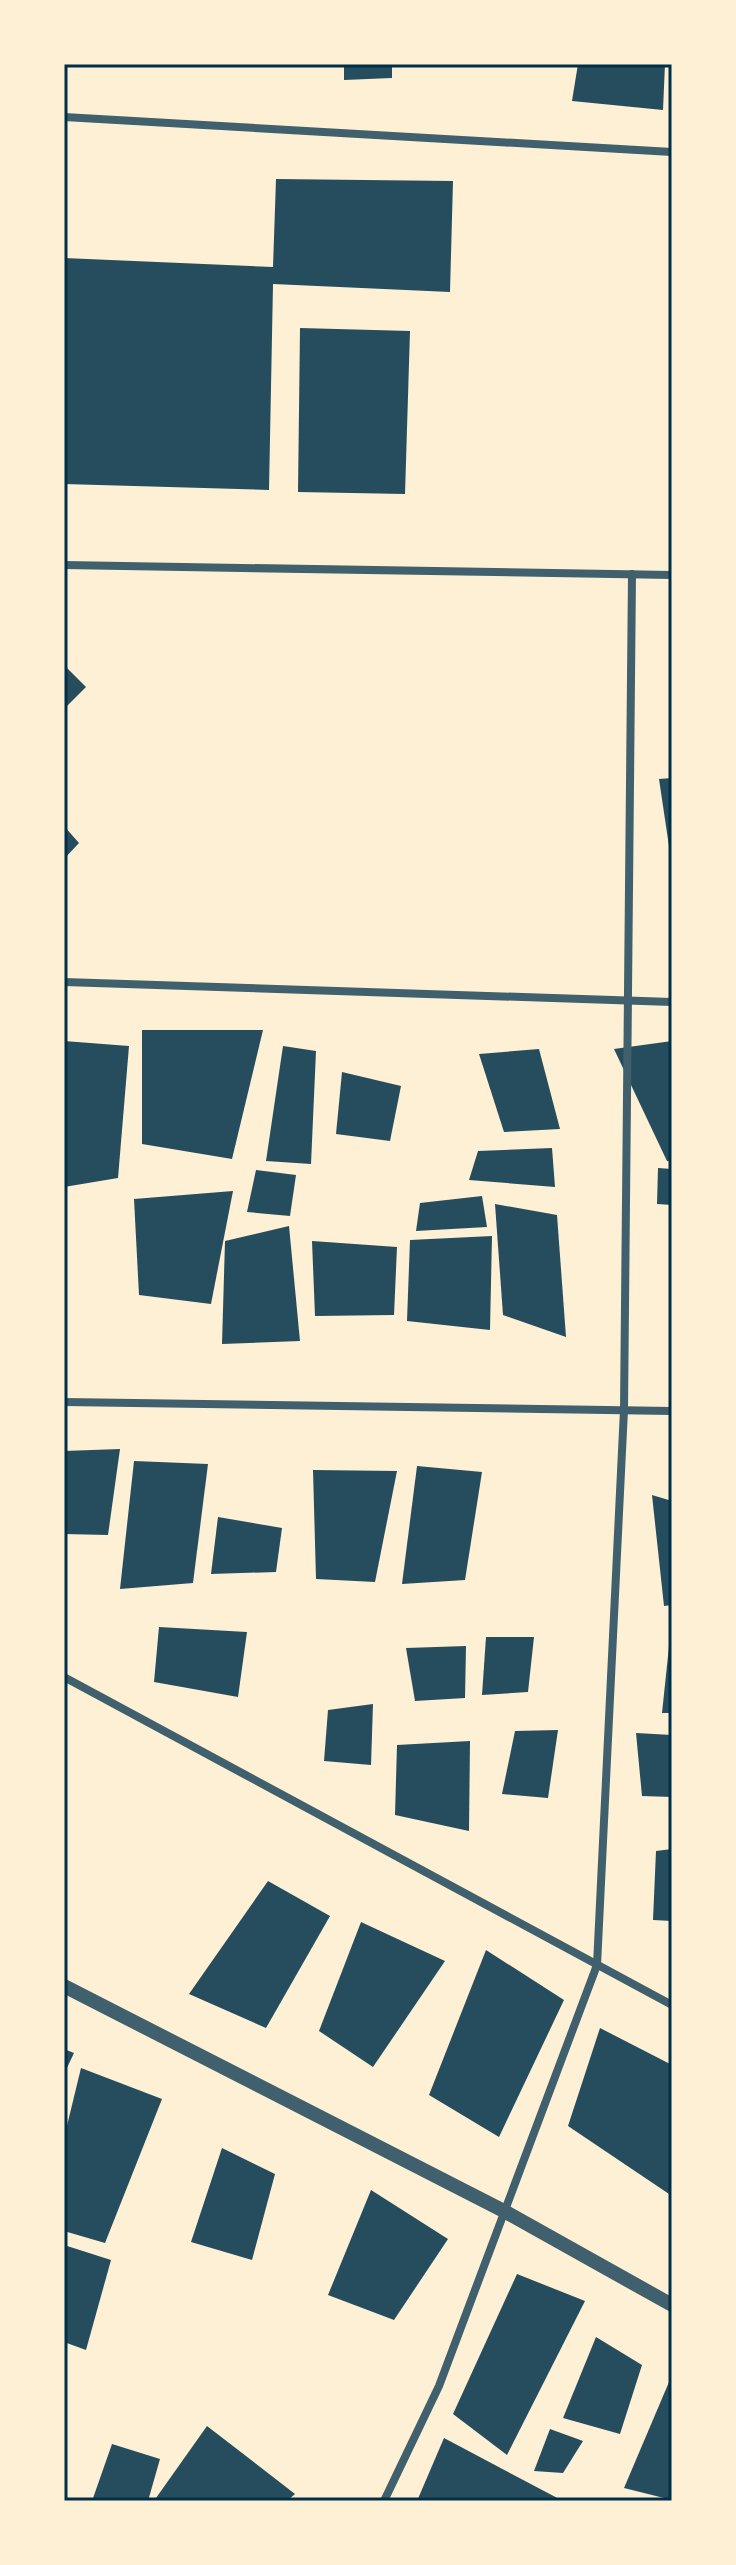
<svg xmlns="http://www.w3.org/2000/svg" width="736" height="2565" font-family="Karla,sans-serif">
<rect width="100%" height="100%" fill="#fdf0d5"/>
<g fill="#264d5e">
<path d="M 344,64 L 392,64 L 392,78 L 344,80 Z"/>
<path d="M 578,64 L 665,64 L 663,110 L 572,101 Z"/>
<path d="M 276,179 L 453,181 L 450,292 L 273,284 L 269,490 L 64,484 L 64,258 L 273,267 Z"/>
<path d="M 300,328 L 410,331 L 405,494 L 298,492 Z"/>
<path d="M 64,665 L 86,687 L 64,709 Z"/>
<path d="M 672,778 L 672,853 L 670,853 L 659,779 Z"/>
<path d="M 64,826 L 79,843 L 64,859 Z"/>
<path d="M 142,1030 L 263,1030 L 232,1159 L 142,1144 Z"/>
<path d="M 64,1041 L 129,1046 L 118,1178 L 64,1187 Z"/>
<path d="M 672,1041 L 672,1161 L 667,1161 L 614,1049 Z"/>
<path d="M 283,1046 L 316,1051 L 311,1164 L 266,1161 Z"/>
<path d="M 539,1049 L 560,1129 L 504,1132 L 479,1054 Z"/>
<path d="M 342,1072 L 401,1086 L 390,1141 L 336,1134 Z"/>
<path d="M 552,1148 L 555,1187 L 469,1180 L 478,1151 Z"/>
<path d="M 658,1168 L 672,1169 L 672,1205 L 657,1204 Z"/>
<path d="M 256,1170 L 296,1175 L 290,1216 L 247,1212 Z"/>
<path d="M 233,1191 L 211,1304 L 139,1295 L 134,1199 Z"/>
<path d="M 482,1196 L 487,1227 L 416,1231 L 420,1203 Z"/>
<path d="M 495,1204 L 557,1215 L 566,1337 L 503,1315 Z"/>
<path d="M 289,1226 L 300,1341 L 222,1344 L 225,1241 Z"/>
<path d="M 492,1236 L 490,1330 L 407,1321 L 410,1240 Z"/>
<path d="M 312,1241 L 397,1247 L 394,1315 L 315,1316 Z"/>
<path d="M 120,1449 L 108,1535 L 64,1534 L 64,1451 Z"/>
<path d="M 134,1461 L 208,1464 L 193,1583 L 120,1589 Z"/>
<path d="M 417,1466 L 482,1472 L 465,1580 L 402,1584 Z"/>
<path d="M 313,1470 L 397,1471 L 375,1582 L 316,1579 Z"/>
<path d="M 652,1495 L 672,1501 L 672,1605 L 664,1606 Z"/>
<path d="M 218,1517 L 282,1528 L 276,1572 L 211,1574 Z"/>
<path d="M 159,1627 L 247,1632 L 238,1697 L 154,1682 Z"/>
<path d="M 486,1637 L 534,1637 L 528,1692 L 482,1695 Z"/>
<path d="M 670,1637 L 672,1713 L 662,1713 Z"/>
<path d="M 466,1646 L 465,1698 L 415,1701 L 406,1648 Z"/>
<path d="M 373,1704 L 371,1765 L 324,1761 L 328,1710 Z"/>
<path d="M 558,1730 L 548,1798 L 502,1794 L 515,1731 Z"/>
<path d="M 636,1733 L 672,1735 L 672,1797 L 642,1796 Z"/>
<path d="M 470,1741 L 469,1831 L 395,1815 L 397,1745 Z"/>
<path d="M 672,1849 L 672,1921 L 653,1920 L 656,1851 Z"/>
<path d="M 268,1881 L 330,1916 L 266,2028 L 189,1994 Z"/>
<path d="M 361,1922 L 445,1961 L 373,2067 L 319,2031 Z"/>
<path d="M 486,1950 L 564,2000 L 499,2137 L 429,2095 Z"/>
<path d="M 600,2028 L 672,2065 L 672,2196 L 568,2126 Z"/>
<path d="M 64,2049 L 74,2053 L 64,2074 Z"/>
<path d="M 81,2068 L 162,2099 L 105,2243 L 64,2231 L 64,2138 Z"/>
<path d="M 222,2148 L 275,2174 L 252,2260 L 191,2242 Z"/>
<path d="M 371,2190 L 448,2239 L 394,2320 L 328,2295 Z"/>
<path d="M 64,2245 L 111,2260 L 86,2350 L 64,2342 Z"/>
<path d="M 517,2274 L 585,2301 L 507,2455 L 453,2414 Z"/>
<path d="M 596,2337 L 642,2365 L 620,2434 L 563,2418 Z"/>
<path d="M 672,2375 L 672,2500 L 624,2488 Z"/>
<path d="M 207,2426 L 295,2494 L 287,2501 L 156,2498 Z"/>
<path d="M 550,2429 L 583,2441 L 563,2473 L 534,2471 Z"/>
<path d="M 444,2438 L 563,2501 L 417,2501 Z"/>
<path d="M 112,2444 L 160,2459 L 148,2501 L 92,2501 Z"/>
</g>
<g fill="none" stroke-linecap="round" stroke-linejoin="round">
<g stroke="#3f606c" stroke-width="8">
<path d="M 64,117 L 672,152"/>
<path d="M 64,565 L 672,575"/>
<path d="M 64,982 L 672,1002"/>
<path d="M 64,1402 L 672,1411"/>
<path d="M 64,1677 L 672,2005"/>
<path d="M 384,2501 L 439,2386 L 597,1965 L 624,1410 L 632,574"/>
</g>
<path stroke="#3f606c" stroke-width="14" d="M 64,1986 L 502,2210 L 672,2305"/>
</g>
<rect width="736" height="2565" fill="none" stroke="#fdf0d5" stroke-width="132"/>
<rect x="66" y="66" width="604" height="2433" fill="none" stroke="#003049" stroke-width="3"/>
</svg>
